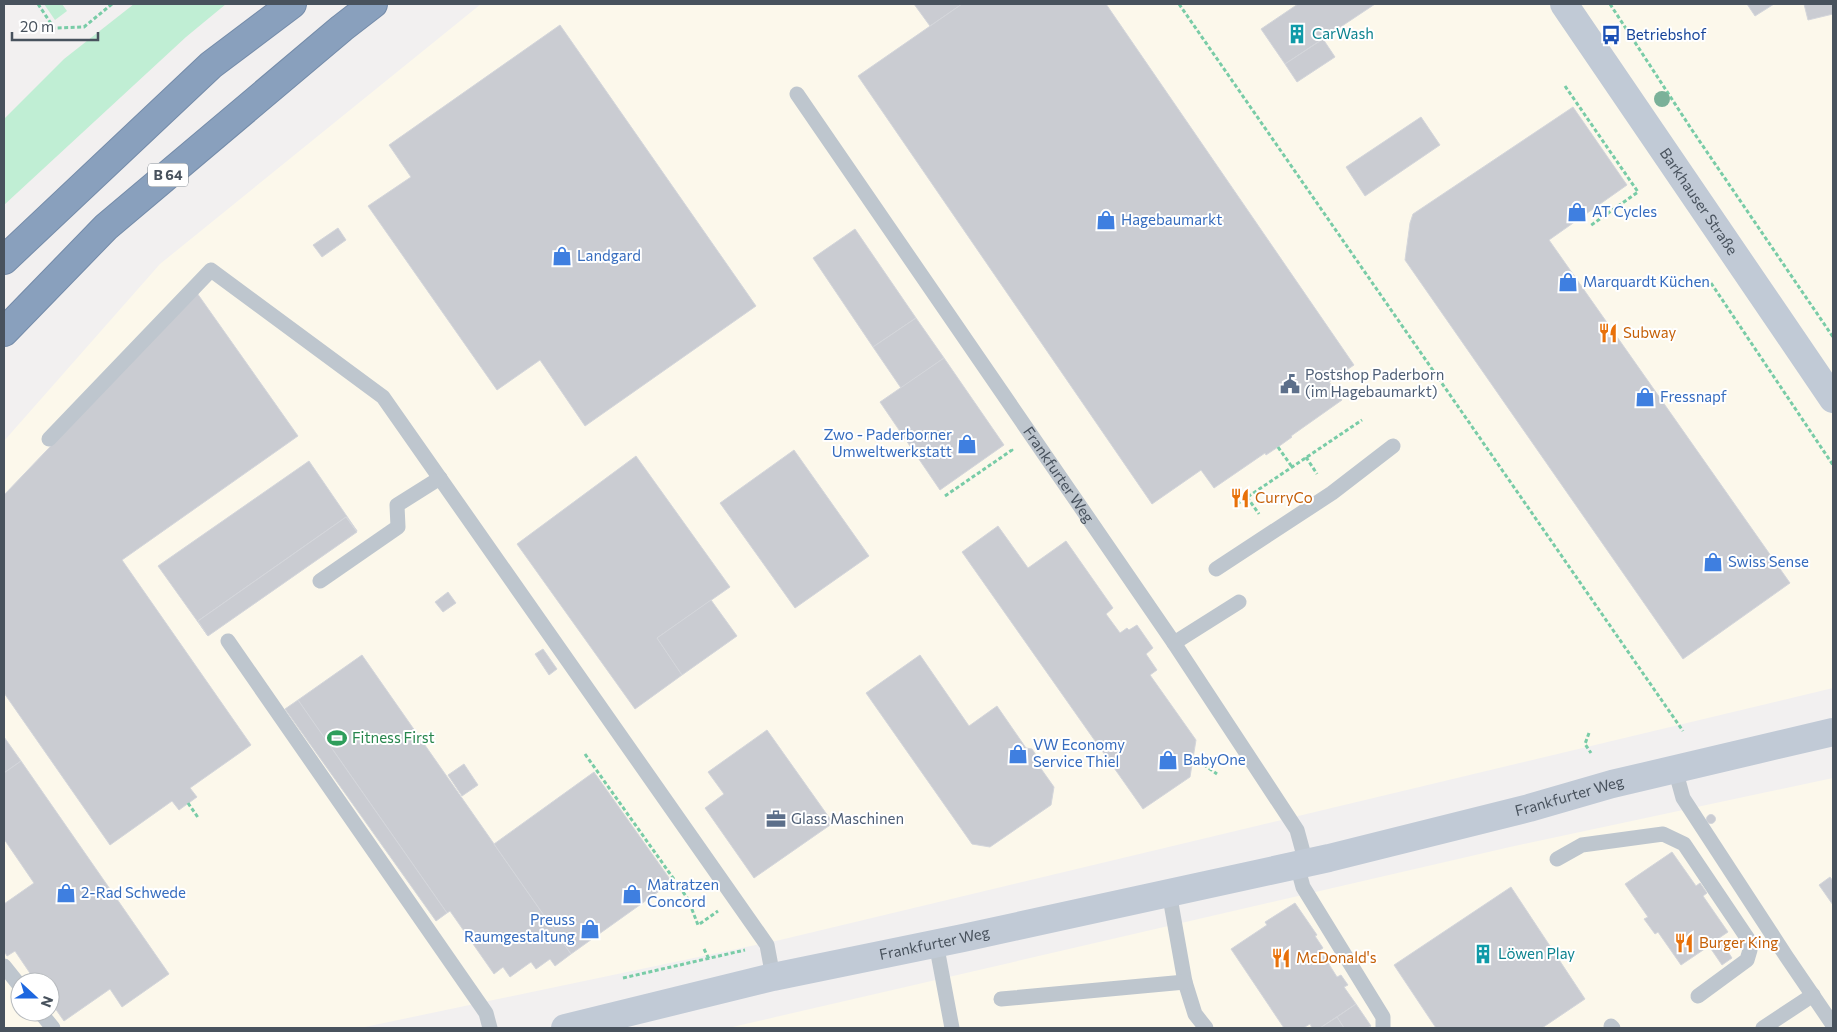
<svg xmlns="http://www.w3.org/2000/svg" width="1837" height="1032" font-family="Commissioner,sans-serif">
<rect width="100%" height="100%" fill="#f2f0f0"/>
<g fill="#fcf8eb" fill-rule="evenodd">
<path d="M 481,4 L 1833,4 L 1833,688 L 780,940 L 360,1028 L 4,1028 L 4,441 L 160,264 ZM 20,982 L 50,982 L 50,1012 L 20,1012 Z"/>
<path d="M 1833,778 L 1833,1028 L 728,1028 L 1510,847 Z"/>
</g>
<g fill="#c0eed4">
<path d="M 44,4 L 62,4 L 67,11 L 55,20 Z"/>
<path d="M 134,4 L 226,4 L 186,37 L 4,205 L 4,119 L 64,59 Z"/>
</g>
<g fill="#caccd2" stroke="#d4d6db">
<path d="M 914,4 L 962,4 L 930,26 Z"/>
<path d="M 962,4 L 1106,4 L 1354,365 L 1329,382 L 1342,400 L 1291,436 L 1292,437 L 1278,447 L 1266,455 L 1265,453 L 1214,488 L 1201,470 L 1152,504 L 858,76 Z"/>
<path d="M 1298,4 L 1375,4 L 1285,64 L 1261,29 Z"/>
<path d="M 1747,4 L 1774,4 L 1755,16 Z"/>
<path d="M 1804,4 L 1833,4 L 1833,14 L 1808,20 Z"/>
<path d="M 560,25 L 756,306 L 585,426 L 540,360 L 497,390 L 368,206 L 411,177 L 389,145 Z"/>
<path d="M 1323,39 L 1335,57 L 1297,82 L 1285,64 Z"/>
<path d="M 1573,107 L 1627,185 L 1549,240 L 1790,583 L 1683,659 L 1405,260 L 1410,223 L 1413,214 Z"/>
<path d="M 1421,117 L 1440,145 L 1365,196 L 1346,167 Z"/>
<path d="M 338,228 L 346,240 L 322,257 L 313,245 Z"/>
<path d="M 855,229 L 916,318 L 873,347 L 813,258 Z"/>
<path d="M 197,293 L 298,436 L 122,560 L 251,745 L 190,788 L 197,797 L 179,810 L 172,801 L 110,845 L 4,693 L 4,495 Z"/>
<path d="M 916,318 L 944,358 L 901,388 L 873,347 Z"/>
<path d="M 944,358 L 1004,445 L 940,490 L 880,402 Z"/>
<path d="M 794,450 L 869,556 L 795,608 L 720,503 Z"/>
<path d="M 636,456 L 730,587 L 657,638 L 682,675 L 635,709 L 517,544 Z"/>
<path d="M 309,461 L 357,531 L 346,517 L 198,621 L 208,636 L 158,566 Z"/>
<path d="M 346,517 L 357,532 L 208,636 L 198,621 Z"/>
<path d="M 998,526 L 1028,568 L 1066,541 L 1113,608 L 1106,614 L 1120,633 L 1127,628 L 1129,630 L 1137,625 L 1153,648 L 1146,654 L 1157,670 L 1150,675 L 1196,740 L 1190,777 L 1143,809 L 962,552 Z"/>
<path d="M 448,592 L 456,603 L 443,612 L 435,602 Z"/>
<path d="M 711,600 L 737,636 L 682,675 L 657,638 Z"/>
<path d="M 543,649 L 557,669 L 549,675 L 535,654 Z"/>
<path d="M 362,655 L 571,954 L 555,966 L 550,959 L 536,969 L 531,962 L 510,977 L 503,967 L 494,974 L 450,911 L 447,913 L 333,750 L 323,758 L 315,747 L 325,739 L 298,700 Z"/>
<path d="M 920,655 L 969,726 L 997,706 L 1026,748 L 1032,749 L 1038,758 L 1037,763 L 1054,787 L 1051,805 L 990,847 L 972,844 L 866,693 Z"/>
<path d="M 298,700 L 447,913 L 436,921 L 285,709 Z"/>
<path d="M 767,730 L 833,823 L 754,878 L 705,808 L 724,794 L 708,772 Z"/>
<path d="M 4,737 L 21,761 L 4,773 Z"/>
<path d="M 21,761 L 169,974 L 122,1007 L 110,989 L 64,1021 L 50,1001 L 50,982 L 36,982 L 15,951 L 7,956 L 4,951 L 4,904 L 34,883 L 4,839 L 4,773 Z"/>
<path d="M 464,764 L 478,785 L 462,796 L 448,775 Z"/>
<path d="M 594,772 L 672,882 L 571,954 L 494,844 Z"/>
<circle cx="1711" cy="819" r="4.5"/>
<path d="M 1672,852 L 1696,886 L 1700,883 L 1707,893 L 1703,896 L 1728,932 L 1719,938 L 1732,958 L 1722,965 L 1709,946 L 1681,965 L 1658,932 L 1655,934 L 1644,919 L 1648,917 L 1625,884 Z"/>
<path d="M 1830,877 L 1833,881 L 1833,905 L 1819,885 Z"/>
<path d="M 1511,887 L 1585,999 L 1542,1028 L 1436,1028 L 1394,965 Z"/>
<path d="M 1295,903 L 1317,935 L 1315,936 L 1323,948 L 1320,950 L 1337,977 L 1341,975 L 1348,985 L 1344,987 L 1356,1004 L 1320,1028 L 1312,1028 L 1310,1024 L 1303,1028 L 1284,1028 L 1231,949 L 1267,925 L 1265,922 Z"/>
<path d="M 1356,1004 L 1371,1026 L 1367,1028 L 1344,1028 L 1337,1017 Z"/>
<path d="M 1337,1017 L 1344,1028 L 1320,1028 Z"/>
</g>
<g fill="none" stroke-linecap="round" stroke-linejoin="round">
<defs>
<g id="highway">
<path d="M 4,260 L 211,65 L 292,4"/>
<path d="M 4,332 L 106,227 L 342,28 L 373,4"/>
</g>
</defs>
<use href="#highway" stroke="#748ba9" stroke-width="30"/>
<g stroke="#79cca7" stroke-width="3" stroke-dasharray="4 2.5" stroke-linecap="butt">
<path d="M 38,4 L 54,28 L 84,27 L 112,4"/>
<path d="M 1179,4 L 1683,731"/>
<path d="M 1610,4 L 1692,130 L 1833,337"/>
<path d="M 1565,86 L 1638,192 L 1590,226"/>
<path d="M 1711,283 L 1833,465"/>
<path d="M 1278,447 L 1292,467"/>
<path d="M 1306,457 L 1317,474"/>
<path d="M 945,496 L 1012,450 L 1010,448"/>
<path d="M 1247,497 L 1259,514"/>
<path d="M 1237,504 L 1362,420"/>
<path d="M 1589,733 L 1585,744 L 1591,753"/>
<path d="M 585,754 L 688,899 L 698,925 L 718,911"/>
<path d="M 1193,757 L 1217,774"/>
<path d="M 188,803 L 199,819"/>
<path d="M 704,949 L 709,959"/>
<path d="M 623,978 L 745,950"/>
</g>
<g stroke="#bec6ce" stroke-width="15">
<path id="s1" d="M 797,94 L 1174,643 L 1297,830 L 1306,863"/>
<path d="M 49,439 L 211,270 L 383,397 L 767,945 L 773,977"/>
<path d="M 1216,569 L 1332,493 L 1393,446"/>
<path d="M 320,581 L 398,527 L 397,505 L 440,478"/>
<path d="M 228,641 L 486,1013 L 490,1028"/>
<path d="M 1174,643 L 1239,602"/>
<path d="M 1675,769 L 1683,798 L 1786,956 L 1833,1025"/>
<path d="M 1557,859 L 1582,845 L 1663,834 L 1684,844 L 1750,942 L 1750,950 L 1747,960 L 1698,996"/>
<path d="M 1297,865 L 1303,887 L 1383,1017 L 1383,1028"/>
<path d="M 1169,892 L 1185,982 L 1195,1014 L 1206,1028"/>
<path d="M 936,943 L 952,1028"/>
<path d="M 4,966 L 20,986"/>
<path d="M 1001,999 L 1185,982"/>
<path d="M 40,1012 L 53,1028"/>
<path d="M 1611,1026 L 1613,1028"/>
<path d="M 1763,1028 L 1813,995"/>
</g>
<g stroke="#c1cad6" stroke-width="28">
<path id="s2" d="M 1564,4 L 1833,399"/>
<path id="s3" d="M 565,1028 L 773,977 L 963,938 L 1329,858 L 1529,808 L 1612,784 L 1833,732"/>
</g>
<use href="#highway" stroke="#89a0bd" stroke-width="28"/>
</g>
<circle fill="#7bb199" cx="1662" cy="99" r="8"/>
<defs>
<symbol id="building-bare" viewBox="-9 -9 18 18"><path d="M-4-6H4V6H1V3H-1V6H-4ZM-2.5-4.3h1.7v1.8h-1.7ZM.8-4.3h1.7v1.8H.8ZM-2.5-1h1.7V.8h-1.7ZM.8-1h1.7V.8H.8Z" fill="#0f9aa8" stroke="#fff" stroke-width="2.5" paint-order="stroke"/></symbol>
<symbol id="bus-bare" viewBox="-9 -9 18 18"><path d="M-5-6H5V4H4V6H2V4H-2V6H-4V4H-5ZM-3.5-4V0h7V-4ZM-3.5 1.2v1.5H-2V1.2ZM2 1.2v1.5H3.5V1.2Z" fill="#1a4fb4" stroke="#fff" stroke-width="2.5" paint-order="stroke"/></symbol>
<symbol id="shop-bare" viewBox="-9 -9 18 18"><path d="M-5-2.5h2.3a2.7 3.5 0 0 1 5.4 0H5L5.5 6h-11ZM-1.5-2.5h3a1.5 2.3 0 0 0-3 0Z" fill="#3f7fe0" stroke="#fff" stroke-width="2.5" paint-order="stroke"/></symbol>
<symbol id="restaurant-bare" viewBox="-9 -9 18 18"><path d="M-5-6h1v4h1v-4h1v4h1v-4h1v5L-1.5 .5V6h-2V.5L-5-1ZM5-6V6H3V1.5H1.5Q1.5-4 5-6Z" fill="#e8710a" stroke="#fff" stroke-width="2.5" paint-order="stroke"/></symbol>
<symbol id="civic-bare" viewBox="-9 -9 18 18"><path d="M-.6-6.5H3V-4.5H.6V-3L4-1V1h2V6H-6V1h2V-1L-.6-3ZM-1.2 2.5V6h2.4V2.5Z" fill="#5c6f8a" stroke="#fff" stroke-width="2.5" paint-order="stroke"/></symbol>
<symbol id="stadium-bare" viewBox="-9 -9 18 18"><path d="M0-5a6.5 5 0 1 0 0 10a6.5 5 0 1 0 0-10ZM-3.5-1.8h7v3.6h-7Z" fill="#2e9e5b" stroke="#fff" stroke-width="2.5" paint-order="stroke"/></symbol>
<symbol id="office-bare" viewBox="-9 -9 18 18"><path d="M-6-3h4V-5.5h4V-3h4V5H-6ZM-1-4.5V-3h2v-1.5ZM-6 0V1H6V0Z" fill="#5c6f8a" stroke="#fff" stroke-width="2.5" paint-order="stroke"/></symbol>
</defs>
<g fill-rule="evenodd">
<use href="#building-bare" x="1283" y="20" width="28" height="28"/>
<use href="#bus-bare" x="1597" y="21" width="28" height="28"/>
<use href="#shop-bare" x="1563" y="198" width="28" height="28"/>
<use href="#shop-bare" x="1092" y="206" width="28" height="28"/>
<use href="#shop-bare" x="548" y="242" width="28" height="28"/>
<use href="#shop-bare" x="1554" y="268" width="28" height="28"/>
<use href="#restaurant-bare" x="1594" y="319" width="28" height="28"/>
<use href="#civic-bare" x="1276" y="370" width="28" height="28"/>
<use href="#shop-bare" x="1631" y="383" width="28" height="28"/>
<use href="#shop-bare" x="953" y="430" width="28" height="28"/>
<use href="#restaurant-bare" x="1226" y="484" width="28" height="28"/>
<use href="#shop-bare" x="1699" y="548" width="28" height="28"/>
<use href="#stadium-bare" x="323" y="724" width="28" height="28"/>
<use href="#shop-bare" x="1004" y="740" width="28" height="28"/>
<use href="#shop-bare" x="1154" y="746" width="28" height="28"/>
<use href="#office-bare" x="762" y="805" width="28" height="28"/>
<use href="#shop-bare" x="52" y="879" width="28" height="28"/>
<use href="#shop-bare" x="618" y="880" width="28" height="28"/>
<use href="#shop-bare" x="576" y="915" width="28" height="28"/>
<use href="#restaurant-bare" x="1670" y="929" width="28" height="28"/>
<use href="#building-bare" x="1469" y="940" width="28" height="28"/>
<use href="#restaurant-bare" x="1267" y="944" width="28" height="28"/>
</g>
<g text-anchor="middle" stroke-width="4" stroke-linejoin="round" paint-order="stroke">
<rect fill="#fff" stroke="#7f868e" stroke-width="1" x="148" y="163.5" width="40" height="23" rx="4"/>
<g font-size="14" font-weight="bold" fill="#48525d">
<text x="168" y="180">B 64</text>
</g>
<g font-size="15" fill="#0d838f" stroke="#fff" text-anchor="start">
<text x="1312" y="39">CarWash</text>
<text x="1498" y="959">Löwen Play</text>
</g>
<g font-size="15" fill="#164399" stroke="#fff" text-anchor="start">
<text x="1626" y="40">Betriebshof</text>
</g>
<g font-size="15" fill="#48525d" stroke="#fff">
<text dy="5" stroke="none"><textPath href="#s2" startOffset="239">Barkhauser Straße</textPath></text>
<text dy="5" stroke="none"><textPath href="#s1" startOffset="462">Frankfurter Weg</textPath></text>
<text dy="5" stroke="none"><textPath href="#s3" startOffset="1031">Frankfurter Weg</textPath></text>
<text dy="5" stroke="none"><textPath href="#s3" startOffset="379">Frankfurter Weg</textPath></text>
</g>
<g font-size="15" fill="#366cbe" stroke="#fff" text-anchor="start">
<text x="1592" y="217">AT Cycles</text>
<text x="1121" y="225">Hagebaumarkt</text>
<text x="577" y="261">Landgard</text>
<text x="1583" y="287">Marquardt Küchen</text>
<text x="1660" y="402">Fressnapf</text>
<text x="952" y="440" text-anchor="end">Zwo - Paderborner<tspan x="952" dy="17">Umweltwerkstatt</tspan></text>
<text x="1728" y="567">Swiss Sense</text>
<text x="1033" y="750">VW Economy<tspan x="1033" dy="17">Service Thiel</tspan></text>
<text x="1183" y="765">BabyOne</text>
<text x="647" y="890">Matratzen<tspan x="647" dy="17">Concord</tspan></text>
<text x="81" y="898">2-Rad Schwede</text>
<text x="575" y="925" text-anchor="end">Preuss<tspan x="575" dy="17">Raumgestaltung</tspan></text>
</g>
<g font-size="15" fill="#c56008" stroke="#fff" text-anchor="start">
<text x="1623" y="338">Subway</text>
<text x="1255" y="503">CurryCo</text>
<text x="1699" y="948">Burger King</text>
<text x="1296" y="963">McDonald's</text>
</g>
<g font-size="15" fill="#4e5e75" stroke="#fff" text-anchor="start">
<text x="1305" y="380">Postshop Paderborn<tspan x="1305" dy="17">(im Hagebaumarkt)</tspan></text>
<text x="791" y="824">Glass Maschinen</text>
</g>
<g font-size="15" fill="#27864d" stroke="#fff" text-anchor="start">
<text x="352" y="743">Fitness First</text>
</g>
</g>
<rect width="1837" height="1032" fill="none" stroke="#48525d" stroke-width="10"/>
<g transform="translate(35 997) rotate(111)"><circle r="24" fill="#ffffff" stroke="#b6babe"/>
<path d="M0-4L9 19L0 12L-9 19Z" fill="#1d67df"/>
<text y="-8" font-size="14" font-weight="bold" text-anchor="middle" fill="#48525d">N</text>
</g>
<path d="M12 32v8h86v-8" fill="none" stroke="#48525d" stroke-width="2.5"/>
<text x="20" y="32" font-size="15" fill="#48525d" stroke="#ffffff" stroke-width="4" paint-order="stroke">20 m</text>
</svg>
